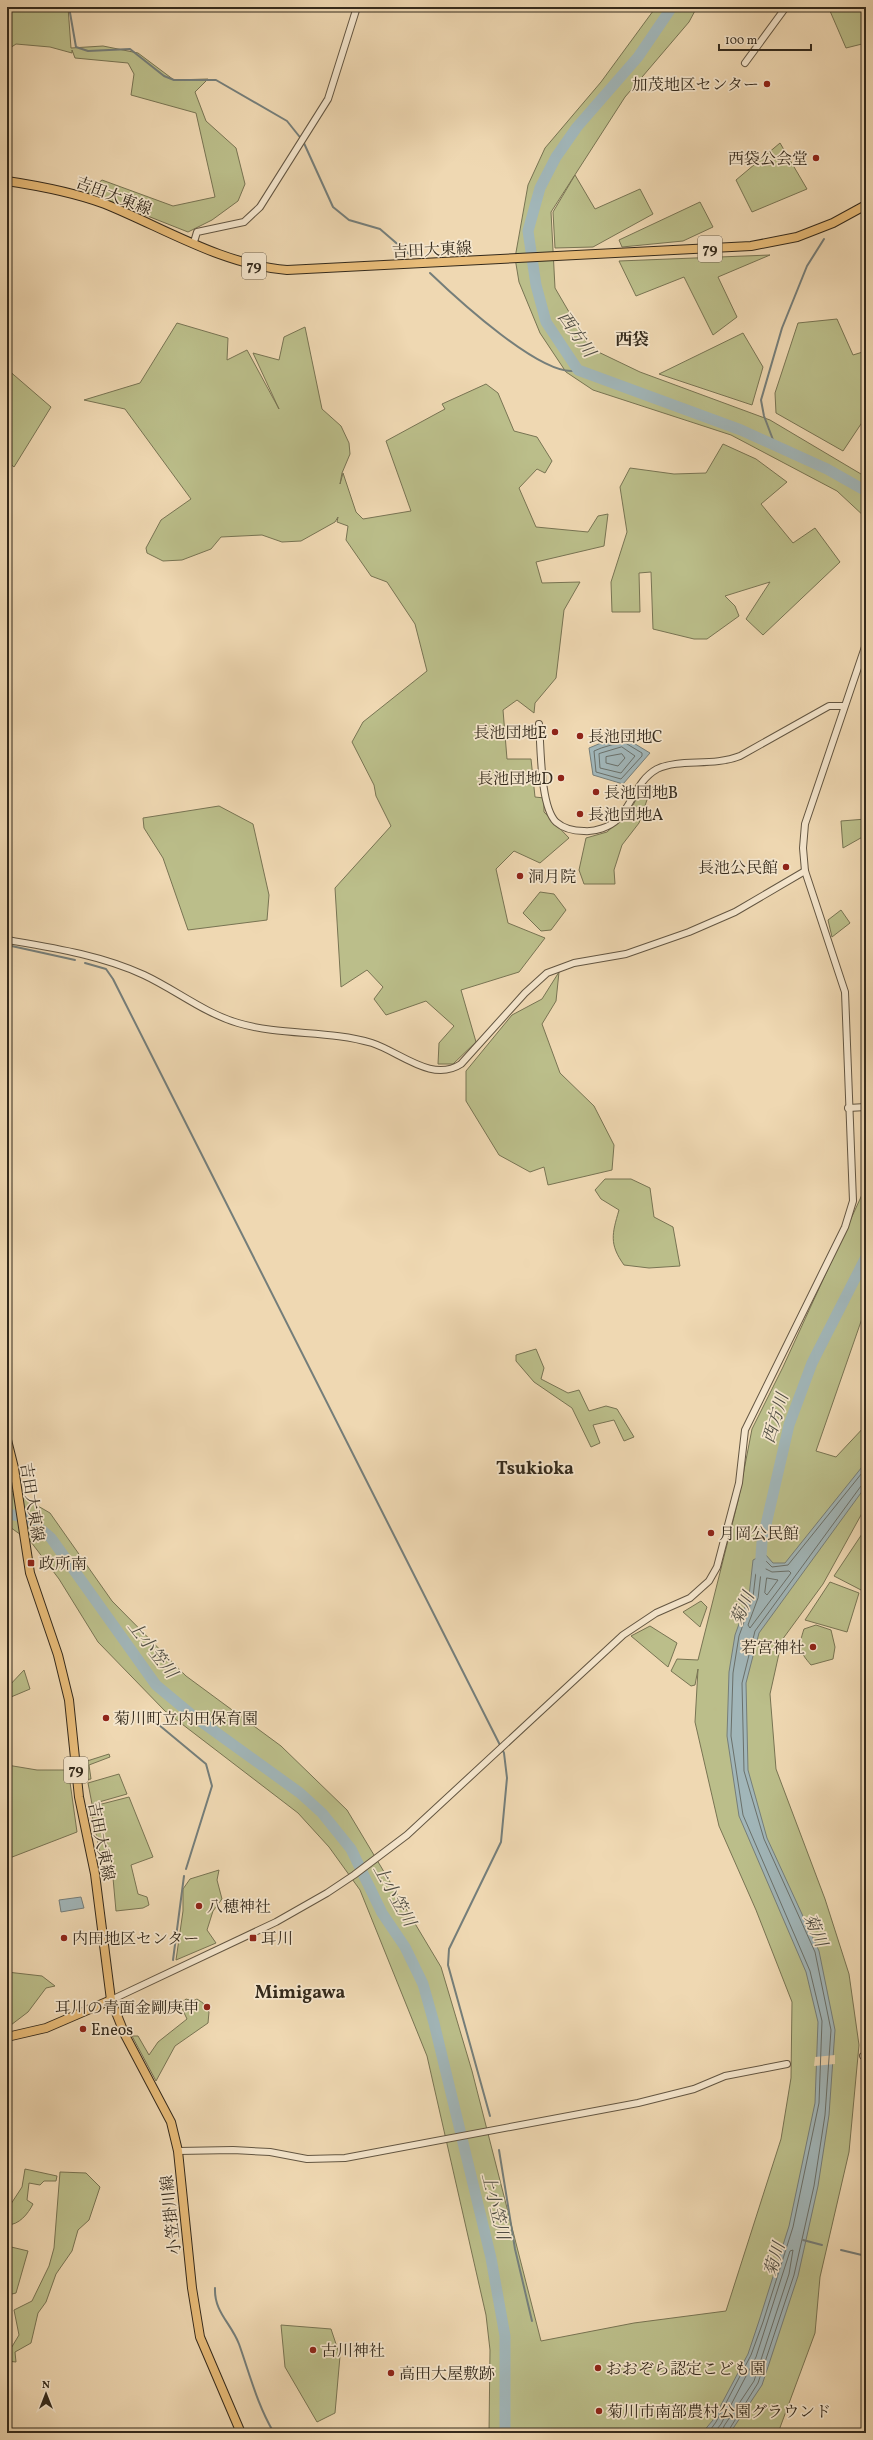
<svg xmlns="http://www.w3.org/2000/svg" width="873" height="2440" font-family="Vollkorn,'Noto Serif JP',serif">
<rect width="100%" height="100%" fill="#efd8b2"/>
<filter id="stains"><feTurbulence type="fractalNoise" baseFrequency=".005" numOctaves="4"/><feColorMatrix values="0 0 0 0 .2 0 0 0 0 .09 0 0 0 0 .02 0 0 0 .5 -.17"/></filter>
<radialGradient id="worn" r=".72"><stop offset=".6" stop-color="#630" stop-opacity="0"/><stop offset="1" stop-color="#630" stop-opacity=".3"/></radialGradient>
<g fill="#bbbe8a" stroke="#787453">
<path d="M 7,7 L 68,7 L 71,48 L 103,46 L 138,53 L 174,80 L 208,79 L 195,92 L 206,121 L 236,148 L 245,184 L 238,201 L 212,220 L 188,232 L 87,192 L 102,180 L 173,206 L 215,197 L 196,113 L 131,95 L 134,74 L 128,63 L 75,58 L 72,50 L 72,53 L 50,47 L 16,44 L 7,50 Z"/>
<path d="M 656,7 L 697,7 L 689,22 L 625,97 L 551,212 L 555,288 L 590,348 L 640,372 L 770,420 L 866,477 L 866,518 L 837,491 L 731,435 L 593,390 L 566,372 L 540,333 L 519,282 L 515,258 L 528,185 L 545,148 L 601,82 Z"/>
<path d="M 838,7 L 866,7 L 866,43 L 846,48 L 830,11 Z"/>
<path d="M 780,143 L 807,189 L 752,212 L 736,180 Z"/>
<path d="M 575,175 L 595,209 L 640,189 L 653,214 L 593,247 L 555,248 L 553,212 Z"/>
<path d="M 700,202 L 713,227 L 683,241 L 622,247 L 619,240 Z"/>
<path d="M 770,255 L 718,277 L 737,317 L 713,335 L 684,277 L 636,296 L 619,261 Z"/>
<path d="M 837,319 L 853,355 L 866,351 L 866,403 L 862,405 L 865,418 L 843,451 L 776,413 L 775,393 L 798,323 Z"/>
<path d="M 177,323 L 228,338 L 227,360 L 247,350 L 279,409 L 253,353 L 279,360 L 284,337 L 305,327 L 322,409 L 341,426 L 349,443 L 350,454 L 342,473 L 340,484 L 343,473 L 356,512 L 363,519 L 411,511 L 386,441 L 445,409 L 442,404 L 486,384 L 498,393 L 514,431 L 537,437 L 552,461 L 545,473 L 537,469 L 519,488 L 536,527 L 588,532 L 598,516 L 608,514 L 604,546 L 536,562 L 542,583 L 580,582 L 564,610 L 556,678 L 535,703 L 534,713 L 517,700 L 503,710 L 507,759 L 531,759 L 535,797 L 544,798 L 544,812 L 569,838 L 540,863 L 514,851 L 496,869 L 508,923 L 545,938 L 519,972 L 461,990 L 476,1042 L 453,1064 L 438,1064 L 439,1043 L 454,1026 L 426,1001 L 386,1015 L 374,999 L 383,987 L 367,970 L 341,987 L 335,888 L 391,826 L 376,796 L 374,785 L 352,742 L 363,722 L 427,671 L 415,624 L 387,582 L 371,576 L 346,540 L 348,526 L 337,522 L 338,517 L 335,522 L 301,541 L 282,542 L 262,535 L 221,537 L 211,549 L 182,560 L 163,561 L 147,553 L 146,548 L 161,520 L 191,499 L 125,409 L 84,400 L 140,383 Z"/>
<path d="M 743,333 L 763,367 L 752,405 L 659,374 Z"/>
<path d="M 7,369 L 51,407 L 14,467 L 7,461 Z"/>
<path d="M 723,444 L 756,459 L 787,482 L 761,504 L 793,543 L 815,528 L 840,562 L 763,635 L 746,619 L 770,582 L 725,596 L 735,606 L 739,616 L 707,639 L 694,639 L 653,629 L 651,572 L 639,573 L 640,612 L 612,612 L 611,582 L 627,532 L 620,487 L 630,468 L 674,474 L 706,473 Z"/>
<path d="M 645,784 L 656,788 L 648,797 L 639,823 L 622,845 L 614,870 L 615,884 L 584,884 L 579,870 L 586,838 L 607,832 L 629,812 Z"/>
<path d="M 219,806 L 253,824 L 269,895 L 267,920 L 188,930 L 163,858 L 144,828 L 143,818 Z"/>
<path d="M 866,819 L 866,835 L 843,848 L 841,821 Z"/>
<path d="M 540,892 L 554,894 L 566,910 L 551,930 L 541,931 L 523,913 Z"/>
<path d="M 841,910 L 850,923 L 832,937 L 828,920 Z"/>
<path d="M 559,972 L 556,1001 L 542,1024 L 560,1073 L 594,1106 L 614,1145 L 612,1170 L 548,1185 L 544,1167 L 530,1172 L 499,1155 L 466,1101 L 466,1071 L 512,1015 L 542,999 Z"/>
<path d="M 605,1179 L 631,1179 L 650,1188 L 654,1217 L 673,1227 L 680,1266 L 649,1268 L 624,1265 C 609,1244 612,1234 619,1210 L 601,1199 L 595,1190 Z"/>
<path d="M 866,1186 L 866,1307 L 816,1451 L 836,1457 L 866,1425 L 866,1506 L 823,1584 L 782,1640 L 770,1694 L 776,1769 L 825,1899 L 849,1974 L 859,2045 L 849,2152 L 820,2277 L 815,2333 L 778,2433 L 489,2433 L 490,2350 L 486,2315 L 427,2056 L 360,1890 L 329,1847 L 298,1813 L 165,1711 L 98,1642 L 59,1579 L 31,1542 L 7,1525 L 7,1488 L 50,1513 L 112,1601 L 186,1676 L 281,1746 L 347,1810 L 441,1967 L 472,2071 L 541,2341 L 634,2323 L 726,2311 L 781,2139 L 791,2078 L 792,2002 L 756,1910 L 719,1826 L 695,1722 L 698,1669 L 695,1685 L 691,1686 L 671,1671 L 677,1659 L 698,1660 L 738,1501 L 752,1429 L 783,1367 Z"/>
<path d="M 536,1349 L 544,1368 L 541,1379 L 568,1393 L 579,1390 L 589,1411 L 606,1406 L 617,1409 L 634,1437 L 624,1441 L 614,1420 L 593,1425 L 600,1443 L 591,1447 L 572,1408 L 534,1382 L 516,1361 L 516,1355 Z"/>
<path d="M 866,1528 L 866,1577 L 861,1590 L 834,1576 Z"/>
<path d="M 830,1582 L 859,1593 L 847,1632 L 805,1620 Z"/>
<path d="M 701,1601 L 707,1607 L 700,1627 L 683,1612 Z"/>
<path d="M 816,1625 L 831,1630 L 835,1647 L 833,1659 L 811,1665 C 799,1651 798,1647 804,1629 Z"/>
<path d="M 650,1626 L 677,1643 L 668,1667 L 631,1636 Z"/>
<path d="M 24,1670 L 30,1689 L 11,1697 L 7,1708 L 7,1688 Z"/>
<path d="M 109,1754 L 110,1757 L 89,1765 L 91,1779 L 84,1780 L 84,1762 Z"/>
<path d="M 7,1765 L 37,1770 L 65,1770 L 69,1775 L 77,1832 L 7,1859 Z"/>
<path d="M 119,1774 L 127,1794 L 92,1804 L 88,1783 Z"/>
<path d="M 129,1797 L 153,1857 L 131,1865 L 138,1894 L 147,1897 L 149,1905 L 143,1908 L 116,1911 L 111,1856 L 101,1857 L 90,1807 Z"/>
<path d="M 219,1870 L 217,1880 L 222,1899 L 213,1911 L 207,1930 L 216,1943 L 176,1960 L 183,1911 L 183,1889 L 190,1879 Z"/>
<path d="M 7,1972 L 42,1976 L 55,1986 L 46,1988 L 28,2012 L 7,2028 Z"/>
<path d="M 186,1999 L 193,2001 L 197,1999 L 203,2003 L 209,2012 L 208,2023 L 175,2046 L 156,2081 L 132,2036 L 138,2036 L 149,2055 L 158,2042 L 187,2019 L 180,2004 Z"/>
<path d="M 25,2169 L 57,2176 L 56,2181 L 44,2181 L 40,2185 L 29,2183 L 27,2200 L 33,2204 C 28,2214 19,2225 7,2225 L 7,2210 L 22,2187 Z"/>
<path d="M 60,2172 L 86,2173 L 100,2187 L 89,2220 L 78,2230 L 72,2251 L 56,2274 L 46,2302 L 38,2313 L 31,2343 L 15,2352 L 16,2362 L 7,2361 L 7,2355 L 19,2335 L 14,2310 L 32,2301 L 49,2266 L 54,2248 Z"/>
<path d="M 7,2246 L 28,2251 L 16,2293 L 8,2295 Z"/>
<path d="M 281,2325 L 331,2329 L 340,2356 L 335,2413 L 317,2422 L 285,2367 Z"/>
</g>
<g fill="#a1b6b9" stroke="#757e7a">
<path d="M 622,736 L 650,753 L 623,784 L 593,775 L 589,748 L 606,741 L 612,742 Z"/>
<path d="M 866,1462 L 866,1486 L 759,1633 L 746,1683 L 748,1770 L 767,1838 L 819,1951 L 835,2030 L 829,2115 L 818,2186 L 798,2276 L 762,2385 L 730,2433 L 702,2433 L 713,2420 L 748,2354 L 759,2321 L 789,2226 L 815,2103 L 818,2022 L 806,1972 L 739,1816 L 727,1736 L 729,1672 L 735,1635 L 749,1596 L 753,1560 L 765,1554 L 773,1563 L 785,1563 Z"/>
<path d="M 81,1897 L 84,1908 L 61,1912 L 59,1900 Z"/>
</g>
<path fill="#efd8b2" d="M 835,2055 L 835,2064 L 814,2066 L 815,2057 Z"/>
<g fill="none" stroke-linecap="round" stroke-linejoin="round">
<g stroke="#6a706a" stroke-width="1">
<path d="M 622,741 L 642,753 L 642,756 L 621,779 L 596,772 L 594,751 C 604,746 612,746 622,741 Z"/>
<path d="M 622,747 L 635,756 L 621,773 L 600,768 L 599,754 Z"/>
<path d="M 622,754 L 625,758 L 618,766 L 606,763 L 606,757 Z"/>
<path d="M 762,1567 L 772,1572 L 789,1571 L 791,1573 L 750,1628 L 748,1625 L 758,1598 Z"/>
<path d="M 767,1578 L 778,1580 L 767,1595 L 765,1593 Z"/>
<path d="M 708,2433 L 716,2422 L 751,2355 L 763,2322 L 793,2227 L 819,2103 L 822,2021 L 810,1971 L 743,1815 L 731,1736 L 733,1673 L 739,1636 L 753,1597 L 757,1563 L 764,1559 L 772,1567 L 788,1565 L 866,1468"/>
<path d="M 714,2433 L 721,2424 L 756,2357 L 790,2251 L 793,2250 L 789,2274 L 754,2381 L 724,2426 L 722,2433"/>
<path d="M 727,2433 L 758,2383 L 794,2275 L 814,2186 L 825,2115 L 831,2030 L 815,1952 L 764,1839 L 744,1771 L 742,1683 L 755,1631 L 861,1486 L 866,1484"/>
</g>
<g stroke="#757e7a" stroke-width="2">
<path d="M 69,7 L 76,47 L 88,51 L 130,49 L 164,76 L 174,80 L 216,80 L 287,121 L 303,141 L 333,207 L 349,220 L 380,229 L 409,254"/>
<path d="M 430,273 C 454,296 545,381 578,370"/>
<path d="M 775,445 L 764,416 L 761,400 L 782,328 L 807,266 L 824,239"/>
<path d="M 7,945 L 75,960"/>
<path d="M 85,963 L 106,969 L 113,979 L 504,1753 L 507,1778 L 501,1842 L 449,1949 L 448,1965 L 490,2116"/>
<path d="M 153,1720 L 206,1764 L 212,1786 L 186,1869"/>
<path d="M 173,1960 L 184,1876"/>
<path d="M 499,2150 L 515,2249 L 532,2321"/>
<path d="M 803,2240 L 822,2245"/>
<path d="M 841,2250 L 866,2256"/>
<path d="M 215,2288 C 214,2312 231,2323 239,2344 C 250,2375 257,2404 274,2433"/>
</g>
<g stroke="#a1b6b9" stroke-width="11">
<path d="M 672,7 L 638,57 L 577,127 L 556,157 L 540,188 L 528,231 L 536,285 L 546,322 L 578,370 L 741,430 L 827,469 L 866,491"/>
<path d="M 7,1515 C 25,1513 39,1528 51,1538 L 156,1685 L 192,1715 L 300,1793 L 322,1813 L 351,1849 L 382,1913 L 405,1947 L 423,1984 L 434,2023 L 491,2258 L 505,2336 L 505,2433"/>
<path d="M 760,1571 L 762,1542 L 789,1425 L 812,1363 L 866,1257"/>
</g>
<defs>
<g id="minor">
<path d="M 745,63 L 786,7"/>
<path d="M 194,242 L 197,232 L 244,222 L 260,207 L 328,99 L 357,7"/>
<path d="M 539,724 C 541,747 540,806 556,822 C 564,829 574,831 584,831 C 595,832 610,827 618,819 C 633,803 637,780 657,769 C 680,758 712,767 740,756 L 829,706 L 844,706"/>
<path d="M 7,940 C 54,948 100,955 144,975 C 176,990 204,1013 238,1023 C 281,1036 329,1030 372,1043 C 400,1052 432,1083 461,1064 L 525,993 L 547,973 L 574,963 L 626,954 L 689,932 L 735,912 L 805,871"/>
<path d="M 848,1108 L 866,1107"/>
<path d="M 111,2000 L 276,1922 L 327,1893 L 354,1875 L 407,1835 L 623,1635 L 656,1613 L 690,1598 L 709,1581 L 717,1567 L 739,1483 L 745,1430 L 845,1227 L 853,1201 L 845,992 L 805,871 L 803,848 L 805,824 L 866,644"/>
<path d="M 863,2056 L 866,2055"/>
<path d="M 178,2151 L 233,2150 L 270,2152 L 307,2159 L 345,2158 L 638,2103 L 694,2089 L 725,2076 L 787,2064"/>
</g>
<g id="major">
<path d="M 7,181 C 40,186 73,192 105,204 C 164,228 223,265 287,270 L 751,246 L 797,237 L 833,223 L 866,205"/>
<path d="M 7,1440 L 14,1468 L 30,1573 L 58,1655 L 69,1700 L 79,1797 L 95,1874 L 111,2000 L 125,2035 L 171,2122 L 178,2151 L 192,2288 L 200,2337 L 241,2433"/>
<path d="M 7,2037 L 46,2028 L 111,2000"/>
</g>
</defs>
<use href="#minor" stroke="#635642" stroke-width="8"/>
<use href="#major" stroke="#342a1c" stroke-width="10"/>
<use href="#minor" stroke="#f5e6cd" stroke-width="6"/>
<use href="#major" stroke="#e8bc79" stroke-width="8"/>
</g>
<g fill="#8f2418" stroke="#f5e6cd" stroke-width="1.5">
<circle cx="767" cy="84" r="4"/>
<circle cx="816" cy="158" r="4"/>
<circle cx="555" cy="732" r="4"/>
<circle cx="580" cy="736" r="4"/>
<circle cx="561" cy="778" r="4"/>
<circle cx="596" cy="792" r="4"/>
<circle cx="580" cy="814" r="4"/>
<circle cx="786" cy="867" r="4"/>
<circle cx="520" cy="876" r="4"/>
<circle cx="711" cy="1533" r="4"/>
<rect x="27" y="1559" width="8" height="8" rx="2"/>
<circle cx="813" cy="1647" r="4"/>
<circle cx="106" cy="1718" r="4"/>
<circle cx="199" cy="1906" r="4"/>
<circle cx="64" cy="1938" r="4"/>
<rect x="249" y="1934" width="8" height="8" rx="2"/>
<circle cx="207" cy="2007" r="4"/>
<circle cx="83" cy="2029" r="4"/>
<circle cx="313" cy="2350" r="4"/>
<circle cx="598" cy="2368" r="4"/>
<circle cx="391" cy="2373" r="4"/>
<circle cx="599" cy="2411" r="4"/>
</g>
<g text-anchor="middle" stroke-width="3.5" stroke-linejoin="round" paint-order="stroke">
<g fill="#f5e6cd" stroke="#6e6251" stroke-width="1">
<rect x="698" y="236" width="24" height="26" rx="3"/>
<rect x="242" y="253" width="24" height="26" rx="3"/>
<rect x="64" y="1757" width="24" height="26" rx="3"/>
</g>
<g font-size="15" font-weight="bold" fill="#342a1c">
<text x="710" y="254">79</text>
<text x="254" y="271">79</text>
<text x="76" y="1775">79</text>
</g>
<g font-size="16" fill="#342a1c" stroke="#f5e6cd" text-anchor="start">
<text x="759" y="90" text-anchor="end">加茂地区センター</text>
<text x="808" y="164" text-anchor="end">西袋公会堂</text>
<text x="547" y="738" text-anchor="end">長池団地E</text>
<text x="588" y="742">長池団地C</text>
<text x="553" y="784" text-anchor="end">長池団地D</text>
<text x="604" y="798">長池団地B</text>
<text x="588" y="820">長池団地A</text>
<text x="778" y="873" text-anchor="end">長池公民館</text>
<text x="528" y="882">洞月院</text>
<text x="719" y="1539">月岡公民館</text>
<text x="39" y="1569">政所南</text>
<text x="805" y="1653" text-anchor="end">若宮神社</text>
<text x="114" y="1724">菊川町立内田保育園</text>
<text x="207" y="1912">八穂神社</text>
<text x="72" y="1944">内田地区センター</text>
<text x="261" y="1944">耳川</text>
<text x="199" y="2013" text-anchor="end">耳川の青面金剛庚申</text>
<text x="91" y="2035">Eneos</text>
<text x="321" y="2356">古川神社</text>
<text x="606" y="2374">おおぞら認定こども園</text>
<text x="399" y="2379">高田大屋敷跡</text>
<text x="607" y="2417">菊川市南部農村公園グラウンド</text>
</g>
<g font-size="16" fill="#342a1c" stroke="#f5e6cd">
<text transform="translate(114 195) rotate(21)" y="6">吉田大東線</text>
<text transform="translate(432 249) rotate(-3)" y="6">吉田大東線</text>
<text transform="translate(33 1502) rotate(81)" y="6">吉田大東線</text>
<text transform="translate(102 1841) rotate(79)" y="6">吉田大東線</text>
<text transform="translate(170 2215) rotate(-96)" y="6">小笠掛川線</text>
</g>
<g font-size="17" font-style="italic" fill="#4f4d43" stroke="#f5e6cd">
<text transform="translate(577 334) rotate(55)" y="6">西方川</text>
<text transform="translate(775 1418) rotate(-73)" y="6">西方川</text>
<text transform="translate(742 1608) rotate(-66)" y="6">菊川</text>
<text transform="translate(153 1649) rotate(52)" y="6">上小笠川</text>
<text transform="translate(395 1895) rotate(61)" y="6">上小笠川</text>
<text transform="translate(816 1930) rotate(67)" y="6">菊川</text>
<text transform="translate(496 2206) rotate(76)" y="6">上小笠川</text>
<text transform="translate(774 2259) rotate(-73)" y="6">菊川</text>
</g>
<g font-size="17" font-weight="bold" fill="#342a1c" stroke="#f5e6cd">
<text x="632" y="345">西袋</text>
</g>
<g font-size="18" font-weight="bold" fill="#342a1c" stroke="#f5e6cd">
<text x="535" y="1474">Tsukioka</text>
<text x="300" y="1998">Mimigawa</text>
</g>
</g>
<rect width="873" height="2440" fill="none" stroke="#efd8b2" stroke-width="24"/>
<rect x="8" y="8" width="857" height="2424" fill="none" stroke="#342a1c" stroke-width="2"/>
<rect x="12" y="12" width="849" height="2416" fill="none" stroke="#342a1c"/>
<g transform="translate(46 2394)" stroke="#f5e6cd" stroke-width="3" paint-order="stroke">
<path d="M0-3L7 15L0 10L-7 15Z" fill="#342a1c"/>
<text y="-6" font-size="11" font-weight="bold" text-anchor="middle" fill="#342a1c">N</text>
</g>
<path d="M719 44v6h92v-6" fill="none" stroke="#342a1c" stroke-width="2"/>
<text x="725" y="44" font-size="12" fill="#342a1c" stroke="#f5e6cd" stroke-width="3" paint-order="stroke">100 m</text>
<rect width="100%" height="100%" filter="url(#stains)"/>
<rect width="100%" height="100%" fill="url(#worn)"/>
</svg>
